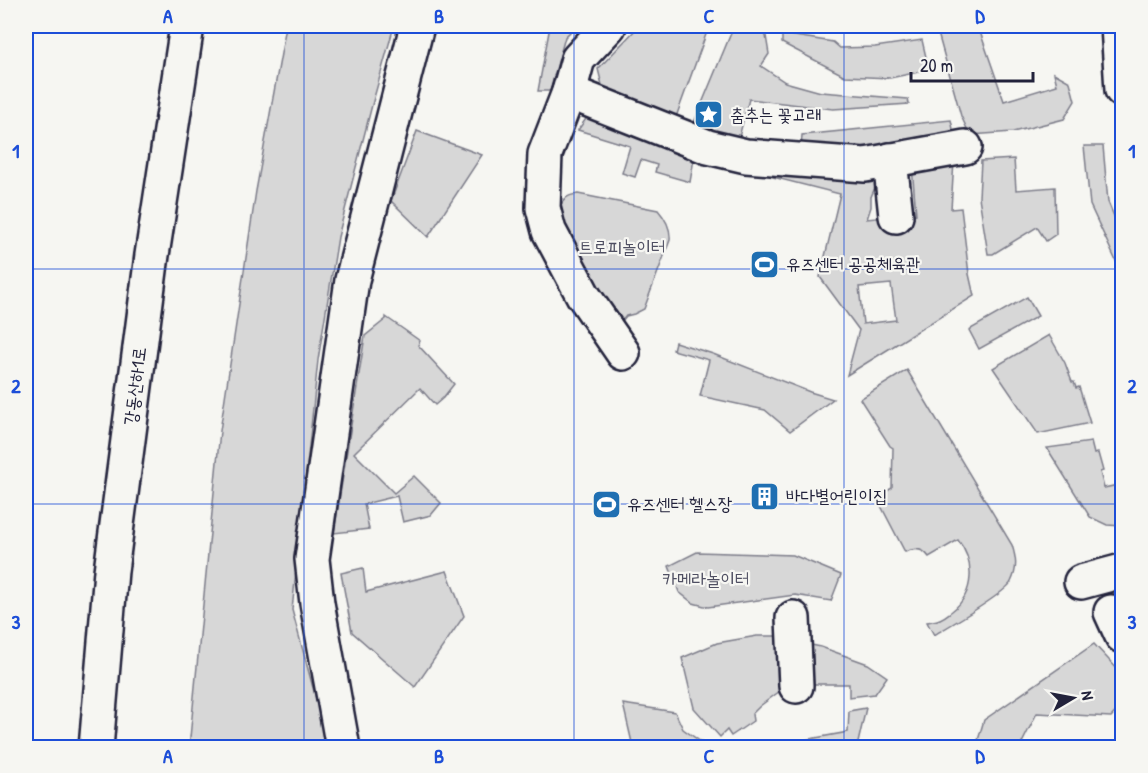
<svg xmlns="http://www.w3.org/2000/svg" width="1148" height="773" font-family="'Patrick Hand','Poor Story',sans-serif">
<rect width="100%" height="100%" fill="#f6f6f2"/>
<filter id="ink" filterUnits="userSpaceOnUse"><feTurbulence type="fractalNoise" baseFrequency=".0167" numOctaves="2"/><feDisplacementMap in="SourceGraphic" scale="12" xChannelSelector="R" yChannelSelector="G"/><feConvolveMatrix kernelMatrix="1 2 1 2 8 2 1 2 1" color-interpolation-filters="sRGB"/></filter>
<g filter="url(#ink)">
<g fill="#d7d7d7" stroke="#7c7c89" stroke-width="1.5" fill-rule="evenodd">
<path d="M 286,26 L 394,26 L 372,105 L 338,237 L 318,360 L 292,610 L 329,747 L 189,748 L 220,431 L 256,191 Z"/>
<path d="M 550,26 L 576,26 L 565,37 L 550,91 L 538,91 Z"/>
<path d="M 639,26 L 709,26 L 676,117 L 603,89 L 598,69 Z"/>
<path d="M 734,26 L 760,26 L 766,36 L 769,54 L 761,66 L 785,82 L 821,92 L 908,99 L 909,104 L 833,109 L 749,99 L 739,137 L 728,137 L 693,125 Z"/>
<path d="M 936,26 L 978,26 L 1004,101 L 1057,85 L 1054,73 L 1070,82 L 1075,101 L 1064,119 L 1013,132 L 970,135 L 961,116 Z"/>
<path d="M 782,34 L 833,42 L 840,48 L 875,47 L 922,40 L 929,70 L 890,78 L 845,76 L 782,43 Z"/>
<path d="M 588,116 L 694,159 L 690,182 L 655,172 L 657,165 L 641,160 L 635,177 L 622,173 L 630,146 L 578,130 Z"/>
<path d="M 951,120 L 955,138 L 884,155 L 801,149 L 802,135 Z"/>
<path d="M 417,131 L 482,155 L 428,237 L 391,201 Z"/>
<path d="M 1084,146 L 1103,146 L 1108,202 L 1122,235 L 1122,274 L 1090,205 Z"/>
<path d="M 1014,159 L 1016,190 L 1055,187 L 1056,234 L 1046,241 L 1037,227 L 993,254 L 988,254 L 979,197 L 981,161 Z"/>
<path d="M 954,161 L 951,209 L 961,208 L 969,274 L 974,296 L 847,375 L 859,330 L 820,277 L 840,194 L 753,172 L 764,168 L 818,179 L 875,172 L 876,185 L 871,197 L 871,207 L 867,219 L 916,214 L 912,167 ZM 891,284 L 896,320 L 863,324 L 859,287 Z"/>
<path d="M 578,194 L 658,210 C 666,219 671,228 670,240 L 644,309 L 634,314 L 626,316 L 622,321 L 607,312 L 553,205 L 561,205 C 565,197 569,195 578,194 Z"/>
<path d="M 1027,297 L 1038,316 L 979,349 L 969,330 Z"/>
<path d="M 386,317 L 420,341 L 418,345 L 454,384 L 443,398 L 435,405 L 420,388 L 354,453 L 394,493 L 414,476 L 441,503 L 431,515 L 403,522 L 397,496 L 364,504 L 369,529 L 334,533 L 365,336 L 386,319 Z"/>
<path d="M 1049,335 L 1065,363 L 1072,382 L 1074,382 L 1076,388 L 1079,387 L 1090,423 L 1038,434 L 993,368 Z"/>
<path d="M 675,342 L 713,354 L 810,392 L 833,399 L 790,431 L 765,410 L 700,396 L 709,360 L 673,350 Z"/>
<path d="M 907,370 L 1012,545 C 1016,558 1018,568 1011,582 C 1005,594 949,626 934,635 L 927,622 C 931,621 936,621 940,619 C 945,617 948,614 952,611 C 975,593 975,562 958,540 L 929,557 C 923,548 914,548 905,552 L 880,504 L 887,491 L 892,488 L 893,448 L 890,446 L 860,399 Z"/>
<path d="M 1091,442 L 1094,454 L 1098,453 L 1103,471 L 1100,472 L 1104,488 L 1122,484 L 1122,526 L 1107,525 L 1090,517 L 1047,448 Z"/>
<path d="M 697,552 L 793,555 L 841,575 L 831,601 L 795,595 L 708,607 L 693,603 L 679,592 L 669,566 Z"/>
<path d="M 363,568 L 366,592 L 447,571 L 464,616 L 415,687 L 352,632 L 341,573 Z"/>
<path d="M 757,636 L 778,636 L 780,691 L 760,706 L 752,714 L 753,721 L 731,736 L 727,730 L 720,737 L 694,708 L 682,658 L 717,643 Z"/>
<path d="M 802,643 L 821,647 L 868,664 L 887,677 L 875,694 L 849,697 L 849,684 L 815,684 L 804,685 Z"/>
<path d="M 1094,644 L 1122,674 L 1122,705 L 1111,717 L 1037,713 L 1020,747 L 976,747 L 984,720 Z"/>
<path d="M 623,704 L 675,712 L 683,729 L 708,747 L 633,747 Z"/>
<path d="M 866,708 L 857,747 L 779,747 L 788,743 L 848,732 L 849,711 Z"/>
</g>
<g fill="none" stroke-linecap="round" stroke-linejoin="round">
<defs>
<g id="minor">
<path d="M 609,26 L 578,59 L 569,92 L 545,154 L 543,208 L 549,231 L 583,295 L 623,353"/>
<path d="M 1118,26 L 1122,90"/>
<path d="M 569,92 L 708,147 L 746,156 L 865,165 L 965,147"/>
<path d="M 890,160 L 896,216"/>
<path d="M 1081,582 L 1122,571"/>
<path d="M 1111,612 L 1122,636"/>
<path d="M 793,618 L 796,686"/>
<path d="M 96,748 L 111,571 L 152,255 L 187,26"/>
<path d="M 343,748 L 317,603 L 312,559 L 352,280 L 417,26"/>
</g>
</defs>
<use href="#minor" stroke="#22223b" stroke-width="38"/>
<use href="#minor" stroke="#f6f6f2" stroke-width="33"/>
</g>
</g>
<path fill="none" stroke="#1d4ed8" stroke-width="1.5" stroke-opacity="0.55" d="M 304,26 L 304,748M 574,26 L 574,748M 844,26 L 844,748M 26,269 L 1122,269M 26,504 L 1122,504"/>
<defs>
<symbol id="sight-square" viewBox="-11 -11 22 22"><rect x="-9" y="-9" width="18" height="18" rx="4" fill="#1f6fb2" stroke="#f6f6f2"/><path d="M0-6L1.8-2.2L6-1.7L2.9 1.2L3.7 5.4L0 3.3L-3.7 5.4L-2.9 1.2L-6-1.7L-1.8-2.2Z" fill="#fff"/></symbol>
<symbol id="stadium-square" viewBox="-11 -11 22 22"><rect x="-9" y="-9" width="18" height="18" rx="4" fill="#1f6fb2" stroke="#f6f6f2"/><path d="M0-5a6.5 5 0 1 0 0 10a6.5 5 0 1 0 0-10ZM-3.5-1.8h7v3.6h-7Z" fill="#fff"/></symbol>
<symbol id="building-square" viewBox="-11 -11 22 22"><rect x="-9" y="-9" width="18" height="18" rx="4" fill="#1f6fb2" stroke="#f6f6f2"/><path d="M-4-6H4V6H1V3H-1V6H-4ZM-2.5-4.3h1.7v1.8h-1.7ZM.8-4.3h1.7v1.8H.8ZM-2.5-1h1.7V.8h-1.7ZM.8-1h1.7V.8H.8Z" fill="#fff"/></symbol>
</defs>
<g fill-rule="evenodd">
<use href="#sight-square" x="692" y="98" width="33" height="33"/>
<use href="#stadium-square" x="748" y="248" width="33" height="33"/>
<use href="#building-square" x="748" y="480" width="33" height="33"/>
<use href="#stadium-square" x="590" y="488" width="33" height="33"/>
</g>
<g text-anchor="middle" stroke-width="4.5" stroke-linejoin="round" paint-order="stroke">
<g font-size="18" fill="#22223b" stroke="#f6f6f2" text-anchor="start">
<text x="730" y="121">춤추는 꽃고래</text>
<text x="786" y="270">유즈센터 공공체육관</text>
<text x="786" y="502">바다별어린이집</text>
<text x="627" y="510">유즈센터 헬스장</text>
</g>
<g font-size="18" fill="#4f4f62" stroke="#f6f6f2">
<text x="622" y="253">트로피놀이터</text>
<text x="706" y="585">카메라놀이터</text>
</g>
<g font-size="18" fill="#22223b" stroke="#f6f6f2">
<text transform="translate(135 386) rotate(-83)" y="6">강동산하1로</text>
</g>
</g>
<rect width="1148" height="773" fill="none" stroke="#f6f6f2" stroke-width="66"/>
<g transform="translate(1073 698) rotate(80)" stroke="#f6f6f2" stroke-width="4.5" paint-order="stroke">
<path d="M0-4.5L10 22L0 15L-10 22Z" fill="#22223b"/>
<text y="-9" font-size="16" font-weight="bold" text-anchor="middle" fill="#22223b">N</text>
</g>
<path d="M911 72v9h122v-9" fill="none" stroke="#22223b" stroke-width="3"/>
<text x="920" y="72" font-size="18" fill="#22223b" stroke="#f6f6f2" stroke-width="4.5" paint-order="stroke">20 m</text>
<rect x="33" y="33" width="1082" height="707" fill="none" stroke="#1d4ed8" stroke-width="2"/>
<g font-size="20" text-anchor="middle" font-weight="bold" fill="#1d4ed8">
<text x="168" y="23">A</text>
<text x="439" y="23">B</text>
<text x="709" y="23">C</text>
<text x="980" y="23">D</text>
<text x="16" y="158">1</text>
<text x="1132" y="158">1</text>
<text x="16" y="393">2</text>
<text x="1132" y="393">2</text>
<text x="16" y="629">3</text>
<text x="1132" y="629">3</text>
<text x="168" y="763">A</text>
<text x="439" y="763">B</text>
<text x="709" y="763">C</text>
<text x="980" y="763">D</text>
</g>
</svg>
